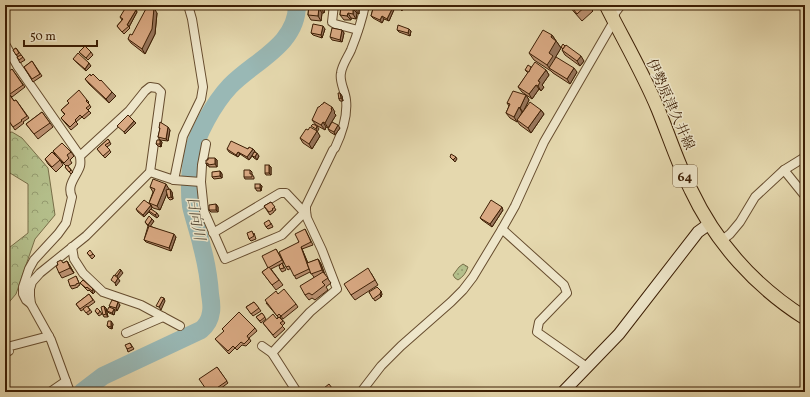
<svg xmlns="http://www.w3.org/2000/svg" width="810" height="397" font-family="Vollkorn,'Noto Serif JP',serif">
<defs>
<pattern id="grass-dots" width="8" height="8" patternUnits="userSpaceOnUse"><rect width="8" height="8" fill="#b4bf8b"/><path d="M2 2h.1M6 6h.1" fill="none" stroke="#949b6f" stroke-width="1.8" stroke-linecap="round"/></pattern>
<pattern id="forest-crowns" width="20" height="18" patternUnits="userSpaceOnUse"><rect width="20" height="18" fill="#b4bf8b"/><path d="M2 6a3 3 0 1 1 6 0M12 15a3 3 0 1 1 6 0" fill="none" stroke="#949b6f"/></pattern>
</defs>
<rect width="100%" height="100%" fill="#e5d8ae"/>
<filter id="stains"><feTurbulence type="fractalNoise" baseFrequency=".005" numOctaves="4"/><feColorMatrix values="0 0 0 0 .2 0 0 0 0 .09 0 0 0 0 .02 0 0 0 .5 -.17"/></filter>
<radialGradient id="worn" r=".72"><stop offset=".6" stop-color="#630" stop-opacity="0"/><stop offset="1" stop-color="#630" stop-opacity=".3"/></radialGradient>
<path fill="url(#grass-dots)" stroke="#786e48" d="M 463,264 L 468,267 C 466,273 463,277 458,280 L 455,278 L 453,275 L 459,267 Z"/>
<path fill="url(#forest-crowns)" stroke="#786e48" d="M 5,132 L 7,133 L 12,132 L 22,138 L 48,168 L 55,215 L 35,239 L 16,294 L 5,307 L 5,251 L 28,233 L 28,184 L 5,170 Z"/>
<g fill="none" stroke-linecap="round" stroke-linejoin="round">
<path stroke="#99b8b5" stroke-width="18" d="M 82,392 L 103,376 L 201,330 C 206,326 210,320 211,312 C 212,307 211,300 210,294 C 209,279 206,262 202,247 C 199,233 194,219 191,206 C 189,190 190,173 192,157 C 196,135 214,103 230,86 C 254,61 297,45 297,5"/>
<defs>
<g id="street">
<path d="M 334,5 L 332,22 L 335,24 L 358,30"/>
<path d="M 5,44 L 18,67 L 80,156 L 129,111 L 145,91 L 150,87 L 157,88 L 161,92 L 150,172 L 86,236 L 40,273 L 32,282 L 30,289 L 30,296 L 31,304 L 51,340 L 70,392"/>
<path d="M 206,144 L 202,165 L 201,182 L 204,211 L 225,259 L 282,235 L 306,211"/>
<path d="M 784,170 L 805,196"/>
<path d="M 150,172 L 174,180 L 201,182"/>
<path d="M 174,180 L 183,136 L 201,99 L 203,87 L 192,19 L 188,5"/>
<path d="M 502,229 L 564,285 L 567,293 L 539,322 L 537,332 L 587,367"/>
<path d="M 213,233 L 280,193 L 286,193 L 304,212"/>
<path d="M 721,241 L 730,234 L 740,222 L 755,197 L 784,170 L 805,157"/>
<path d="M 72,247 L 74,259 L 83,273 L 103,292 L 141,305 L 180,326"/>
<path d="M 31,304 L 26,300 L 23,294 L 23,287 L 29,269 L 34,260 L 58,234 L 66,223 L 72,197 C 66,185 77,176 80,166 C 81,162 80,159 80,156"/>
<path d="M 126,333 L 163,317"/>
<path d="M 262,346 L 272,353"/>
<path d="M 9,351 L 7,347 L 49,336"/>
<path d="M 50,392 L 66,381"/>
<path d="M 297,392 L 272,353 L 310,312 L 337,289 L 322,250 L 307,218 L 306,211 L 306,206 L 333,150 L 335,148 C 342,133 348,117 346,100 C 345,90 339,82 341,73 C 342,65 348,57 351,50 C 357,35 362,20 365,5"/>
<path d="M 361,392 L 381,366 L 401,346 L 451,302 L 463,290 L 473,277 L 502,229 L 515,206 L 544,142 L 614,21 L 615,13 L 621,5"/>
</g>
<path id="secondary" d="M 563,392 L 619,334 L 698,232 L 709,224"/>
<path id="primary" d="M 606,5 C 623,39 643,73 658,109 C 669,136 678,164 691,190 C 716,243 756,287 805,318"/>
</defs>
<use href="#street" stroke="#664c2e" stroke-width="10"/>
<use href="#secondary" stroke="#3c1e04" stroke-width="13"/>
<use href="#primary" stroke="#3c1e04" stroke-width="15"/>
<use href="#street" stroke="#eee6ca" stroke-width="8"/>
<use href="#secondary" stroke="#eee6ca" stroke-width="11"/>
<use href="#primary" stroke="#e5d8ae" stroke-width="13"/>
</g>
<g fill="#bb9171" stroke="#3c1e04">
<path d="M 309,5 L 326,5 L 325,7 L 324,7 L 325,8 L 324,13 L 322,13 L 321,21 L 311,20 L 308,15 Z"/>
<path d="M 341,5 L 359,10 L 359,14 L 357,13 L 356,19 L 351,18 L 351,20 L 344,20 L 340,15 Z"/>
<path d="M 374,5 L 396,5 L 389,21 L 384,19 L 382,23 L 373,18 L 371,16 Z"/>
<path d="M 568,5 L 594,5 L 595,7 L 592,10 L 593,11 L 582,21 Z"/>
<path d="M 129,9 L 136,10 L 137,12 L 129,27 L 130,28 L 124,34 L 117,26 L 122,20 L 120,17 Z"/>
<path d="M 157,13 L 155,34 L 145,54 L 131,43 L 128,39 Z"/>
<path d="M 325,29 L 322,38 L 313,35 L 311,33 Z"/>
<path d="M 342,30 L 344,33 L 342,42 L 332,40 L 330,37 Z"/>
<path d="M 397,30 L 411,31 L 410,36 L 399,32 Z"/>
<path d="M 552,35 L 561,48 L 555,58 L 577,72 L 570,84 L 553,73 L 551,71 L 534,60 L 529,53 Z"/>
<path d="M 561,47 L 584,61 L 580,66 L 565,55 L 562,50 L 563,49 Z"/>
<path d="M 16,48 L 25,60 L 20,63 L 17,57 L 18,57 L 13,50 Z"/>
<path d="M 79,52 L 91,52 L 93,55 L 88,60 Z"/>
<path d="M 73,59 L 91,66 L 86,71 L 75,61 Z"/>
<path d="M 32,61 L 42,76 L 33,82 L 24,67 Z"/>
<path d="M 531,67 L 532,67 L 546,70 L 549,75 L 542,85 L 544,87 L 541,91 L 539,89 L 532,99 L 522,92 L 518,87 L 528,73 L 525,70 Z"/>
<path d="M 12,69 L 25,87 L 12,97 L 10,95 L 14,101 L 16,100 L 29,118 L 23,122 L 24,123 L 15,130 L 5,115 L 7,96 L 5,93 Z"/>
<path d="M 85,79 L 100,81 L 112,92 L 116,96 L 109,103 L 89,84 Z"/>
<path d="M 340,93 L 342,96 L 343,101 L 340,101 L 339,99 Z"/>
<path d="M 526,95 L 529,100 L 524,110 L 541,110 L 544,114 L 531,133 L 520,125 L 517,121 L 517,122 L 510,118 L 506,113 L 509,106 L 507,103 Z"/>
<path d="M 87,100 L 89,102 L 88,103 L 91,107 L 88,110 L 91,113 L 84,119 L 82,117 L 76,122 L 78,124 L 71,130 L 61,118 L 65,115 L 61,110 L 69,103 L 67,101 Z"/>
<path d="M 42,112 L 53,127 L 38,139 L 26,124 Z"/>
<path d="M 335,112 L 334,113 L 336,115 L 328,128 L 326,127 L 325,130 L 316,125 L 312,120 Z"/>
<path d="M 159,128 L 170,130 L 168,141 L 160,140 L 158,137 L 160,129 Z"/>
<path d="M 340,128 L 335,135 L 330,132 L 328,129 Z"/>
<path d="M 308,130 L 320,136 L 312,149 L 303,143 L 300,138 Z"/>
<path d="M 108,139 L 111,144 L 107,147 L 111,152 L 105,158 L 97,149 Z"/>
<path d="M 160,140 L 162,142 L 161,147 L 158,146 L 156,144 Z"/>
<path d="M 227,149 L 253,149 L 255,151 L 255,152 L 259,156 L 257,160 L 254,158 L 252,156 L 253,155 L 249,160 L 240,154 L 238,157 L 229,152 Z"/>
<path d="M 53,151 L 71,152 L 74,156 L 70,160 L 72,163 L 68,166 L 73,172 L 71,174 L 65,167 L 66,166 L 56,156 Z"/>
<path d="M 45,159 L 60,160 L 63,165 L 56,172 L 48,164 Z"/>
<path d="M 208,160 L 217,160 L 217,167 L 209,167 L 209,166 L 208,166 L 206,164 Z"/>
<path d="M 271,167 L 271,175 L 266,175 L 265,173 Z"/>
<path d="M 250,170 L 252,172 L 252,174 L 254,177 L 254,179 L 245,179 L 244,177 Z"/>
<path d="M 220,171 L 222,174 L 222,178 L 214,179 L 212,177 Z"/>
<path d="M 262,186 L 261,191 L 257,191 L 255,188 Z"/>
<path d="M 150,187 L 169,189 L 168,190 L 172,192 L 173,199 L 170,200 L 168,198 L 167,193 L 160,210 L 153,208 L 149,203 L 153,192 Z"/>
<path d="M 271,202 L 276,210 L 274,211 L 274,212 L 270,215 L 264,206 Z"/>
<path d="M 216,204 L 218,207 L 218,212 L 211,212 L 209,210 Z"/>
<path d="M 151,205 L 152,208 L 151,209 L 159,216 L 157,218 L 151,214 L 149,212 L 144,217 L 138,212 L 136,209 Z"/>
<path d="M 503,210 L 492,227 L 482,220 L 480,218 Z"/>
<path d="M 152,219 L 154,221 L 150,226 L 176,237 L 171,251 L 146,242 L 144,240 L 148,226 L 145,222 Z"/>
<path d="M 5,220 L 9,225 L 5,230 Z"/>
<path d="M 271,223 L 273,227 L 268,229 L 266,227 Z"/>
<path d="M 305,229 L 313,245 L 302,249 L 308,263 L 318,259 L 321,264 L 325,275 L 331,283 L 326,287 L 328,290 L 315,300 L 312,298 L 309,300 L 305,295 L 314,277 L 310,272 L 296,279 L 291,268 L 288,270 L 286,267 Z"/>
<path d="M 254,233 L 256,239 L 251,241 L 249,239 Z"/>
<path d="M 276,249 L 284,263 L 282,263 L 286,270 L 282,272 L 280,269 L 281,264 L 271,269 L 283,285 L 276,290 L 262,272 L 268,268 Z"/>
<path d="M 87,253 L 93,254 L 95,256 L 92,259 Z"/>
<path d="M 67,261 L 70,266 L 74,273 L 62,278 L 59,273 L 63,263 Z"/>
<path d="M 371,273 L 378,285 L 355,300 L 351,295 Z"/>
<path d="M 76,276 L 80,285 L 78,286 L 78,287 L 72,289 L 70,286 Z"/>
<path d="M 80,283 L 95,292 L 93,294 L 89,290 L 88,291 Z"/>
<path d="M 369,292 L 382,294 L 381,297 L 375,301 Z"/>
<path d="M 89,294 L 95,302 L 88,307 L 92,312 L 88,315 L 84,309 L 81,311 L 76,304 Z"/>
<path d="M 278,294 L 296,304 L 298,307 L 283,319 L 281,316 L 280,317 L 285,323 L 282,326 L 285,329 L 275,338 L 263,323 L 277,319 L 278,317 L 266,303 Z"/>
<path d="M 254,302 L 261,311 L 253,316 L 246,307 Z"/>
<path d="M 120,305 L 117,311 L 114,309 L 115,311 L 114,315 L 109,313 L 107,311 L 111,308 L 109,306 Z"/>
<path d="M 104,306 L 106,308 L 108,317 L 104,317 L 103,315 Z"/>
<path d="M 95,311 L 100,311 L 102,314 L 99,316 Z"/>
<path d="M 262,313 L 266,319 L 261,323 L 256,317 Z"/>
<path d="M 113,324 L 112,329 L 109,328 L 107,326 Z"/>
<path d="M 255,328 L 257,331 L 249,338 L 251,341 L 246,346 L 242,345 L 237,350 L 235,348 L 229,354 L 215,339 Z"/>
<path d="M 130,343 L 134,349 L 128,352 L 127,349 Z"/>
<path d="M 217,367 L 228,383 L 216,392 L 208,392 Z"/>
</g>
<g fill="#98765c" stroke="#3c1e04">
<path d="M 321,5 L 322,5 L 325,8 L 324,13 L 321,9 Z"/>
<path d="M 356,5 L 359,10 L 359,14 L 355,9 Z"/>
<path d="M 394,5 L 396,5 L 389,21 L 387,19 Z"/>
<path d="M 402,5 L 405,5 L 402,11 L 400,9 Z"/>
<path d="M 154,8 L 157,13 L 155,34 L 145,54 L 142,49 Z"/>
<path d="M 319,8 L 322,13 L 321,21 L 318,16 Z"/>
<path d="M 353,9 L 357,13 L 356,19 L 353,14 Z"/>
<path d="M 7,10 L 9,12 L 7,14 L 6,12 Z"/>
<path d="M 136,10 L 137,12 L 129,27 L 127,25 Z"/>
<path d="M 348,13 L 351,18 L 351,20 L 347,16 Z"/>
<path d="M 382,16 L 384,19 L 382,23 L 380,20 Z"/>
<path d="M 323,26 L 325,29 L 322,38 L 321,35 Z"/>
<path d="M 409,29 L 411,31 L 410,36 L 408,33 Z"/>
<path d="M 342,30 L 344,33 L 342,42 L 340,40 Z"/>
<path d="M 552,35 L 561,48 L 555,58 L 558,63 L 550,69 L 547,65 L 551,37 Z"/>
<path d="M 581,56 L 584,61 L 580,66 L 577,61 Z"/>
<path d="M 89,63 L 91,66 L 86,71 L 85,69 Z"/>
<path d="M 574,68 L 577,72 L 570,84 L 567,79 Z"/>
<path d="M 546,70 L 549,75 L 542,85 L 544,87 L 541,91 L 538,86 L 538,81 Z"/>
<path d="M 536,85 L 539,89 L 532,99 L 529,94 Z"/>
<path d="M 112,92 L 116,96 L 109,103 L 106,99 Z"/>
<path d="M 340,93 L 342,96 L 343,101 L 341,98 Z"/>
<path d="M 526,95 L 529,100 L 523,112 L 520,108 Z"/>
<path d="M 332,107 L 335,112 L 334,113 L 336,115 L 328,128 L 325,123 Z"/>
<path d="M 519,107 L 522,112 L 517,122 L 514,117 Z"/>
<path d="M 541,110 L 544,114 L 531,133 L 528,128 Z"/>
<path d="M 134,121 L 136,123 L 125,134 L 124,132 Z"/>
<path d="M 323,122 L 326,127 L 325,130 L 321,125 Z"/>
<path d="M 338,125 L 340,128 L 335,135 L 334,132 Z"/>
<path d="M 317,126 L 319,129 L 317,132 L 316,129 Z"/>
<path d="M 168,127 L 170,130 L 168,141 L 166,139 Z"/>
<path d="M 317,131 L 320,136 L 312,149 L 309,144 Z"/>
<path d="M 160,140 L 162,142 L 161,147 L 160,144 Z"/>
<path d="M 253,149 L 255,151 L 249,160 L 247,157 Z"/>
<path d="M 238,152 L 240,154 L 238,157 L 236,155 Z"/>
<path d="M 257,153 L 259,156 L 257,160 L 255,157 Z"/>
<path d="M 456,157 L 457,159 L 455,162 L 453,160 Z"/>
<path d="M 215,158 L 217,160 L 217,167 L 215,164 Z"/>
<path d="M 269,165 L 271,167 L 271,175 L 269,173 Z"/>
<path d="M 220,171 L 222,174 L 222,178 L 220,176 Z"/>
<path d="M 166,184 L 169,189 L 160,210 L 157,206 Z"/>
<path d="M 260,184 L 262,186 L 261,191 L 260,188 Z"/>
<path d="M 170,189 L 172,192 L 173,199 L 171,197 Z"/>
<path d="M 216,204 L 218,207 L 218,212 L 216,210 Z"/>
<path d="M 151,205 L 152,208 L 144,217 L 143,215 Z"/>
<path d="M 502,207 L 503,210 L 492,227 L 490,224 Z"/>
<path d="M 157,213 L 159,216 L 157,218 L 155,215 Z"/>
<path d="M 152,219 L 154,221 L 150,227 L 148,225 Z"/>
<path d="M 174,234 L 176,237 L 171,251 L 169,248 Z"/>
<path d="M 301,247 L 302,249 L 311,271 L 309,269 Z"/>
<path d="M 318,259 L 321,264 L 325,275 L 322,270 Z"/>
<path d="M 67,261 L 70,266 L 74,273 L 70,268 Z"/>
<path d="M 121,270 L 123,273 L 118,279 L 117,276 Z"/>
<path d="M 118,278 L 120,281 L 116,286 L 115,283 Z"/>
<path d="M 93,289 L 95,292 L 93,294 L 92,291 Z"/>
<path d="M 381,291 L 382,294 L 381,297 L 380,294 Z"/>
<path d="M 164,298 L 165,301 L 161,310 L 159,307 Z"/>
<path d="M 118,302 L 120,305 L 117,311 L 116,308 Z"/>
<path d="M 104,306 L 106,308 L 108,317 L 106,314 Z"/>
<path d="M 114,309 L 115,311 L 114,315 L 112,313 Z"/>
<path d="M 111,321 L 113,324 L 112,329 L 111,327 Z"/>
</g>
<g fill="#d9a983" stroke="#3c1e04">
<path d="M 148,5 L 154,8 L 152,29 L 142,49 L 128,39 L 130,34 L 132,35 Z"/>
<path d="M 309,5 L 321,5 L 321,9 L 319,8 L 318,16 L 308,15 Z"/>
<path d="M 341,5 L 356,5 L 355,9 L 353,9 L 353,14 L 348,13 L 347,16 L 340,15 Z"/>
<path d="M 374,5 L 394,5 L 387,19 L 382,16 L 380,20 L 371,16 Z"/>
<path d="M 399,5 L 402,5 L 400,9 L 398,8 Z"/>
<path d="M 570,5 L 587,5 L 577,14 Z"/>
<path d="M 130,6 L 136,10 L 127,25 L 129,26 L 122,32 L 117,26 L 123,19 L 120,17 L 126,7 L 129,9 Z"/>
<path d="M 5,8 L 7,10 L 6,12 L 5,12 Z"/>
<path d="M 313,24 L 323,26 L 321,35 L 311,33 Z"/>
<path d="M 398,25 L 409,29 L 408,33 L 397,30 Z"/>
<path d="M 332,28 L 342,30 L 340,40 L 330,37 Z"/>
<path d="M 543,30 L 552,35 L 551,37 L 556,41 L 549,53 L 553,56 L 547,65 L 529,53 Z"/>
<path d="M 563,44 L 565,46 L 563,49 L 561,47 Z"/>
<path d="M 566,45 L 581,56 L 577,61 L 562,50 Z"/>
<path d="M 85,46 L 91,52 L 86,58 L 79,52 Z"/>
<path d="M 16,48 L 19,53 L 16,55 L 13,50 Z"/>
<path d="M 78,53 L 89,63 L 85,69 L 73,59 Z"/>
<path d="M 21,55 L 23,57 L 19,60 L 17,57 Z"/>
<path d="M 556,57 L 574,68 L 567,79 L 549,68 Z"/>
<path d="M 32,61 L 40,74 L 32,79 L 24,67 Z"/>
<path d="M 535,62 L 546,70 L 538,81 L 540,82 L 538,86 L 536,85 L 529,94 L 518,87 Z"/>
<path d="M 528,65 L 531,67 L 529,72 L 525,70 Z"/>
<path d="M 12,69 L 23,85 L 10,94 L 9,93 L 6,95 L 5,93 L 5,74 Z"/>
<path d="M 90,74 L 91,76 L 93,74 L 100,81 L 101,80 L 112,92 L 106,99 L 85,79 Z"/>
<path d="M 79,90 L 87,100 L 86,101 L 90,105 L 86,108 L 89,111 L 82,117 L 80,115 L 75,120 L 76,121 L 70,127 L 61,118 L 65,114 L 61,110 L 69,103 L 67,101 Z"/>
<path d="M 513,91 L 526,95 L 520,108 L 519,107 L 514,117 L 506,113 L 510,104 L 507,103 Z"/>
<path d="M 338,93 L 340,93 L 341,98 L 339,99 Z"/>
<path d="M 9,94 L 14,101 L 16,100 L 27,116 L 21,120 L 22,121 L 13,127 L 5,115 L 5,105 L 6,105 L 5,97 Z"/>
<path d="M 324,102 L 332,107 L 331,109 L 332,110 L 325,123 L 323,122 L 321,125 L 312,120 L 318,107 L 319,107 L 322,104 L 323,104 Z"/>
<path d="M 530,102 L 541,110 L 528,128 L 517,120 Z"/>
<path d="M 42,112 L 50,123 L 34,134 L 26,124 Z"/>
<path d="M 128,115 L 134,121 L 124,132 L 117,126 Z"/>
<path d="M 160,122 L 168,127 L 166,139 L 158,137 L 160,128 L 159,128 Z"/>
<path d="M 332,122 L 338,125 L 334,132 L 328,129 Z"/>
<path d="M 313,124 L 317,126 L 316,129 L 311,126 Z"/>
<path d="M 310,127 L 317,131 L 309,144 L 300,138 L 306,129 L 308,130 Z"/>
<path d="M 108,139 L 110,142 L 105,145 L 110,150 L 103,156 L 97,149 Z"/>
<path d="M 157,140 L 160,140 L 160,144 L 156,144 Z"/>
<path d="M 231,141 L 248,149 L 249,147 L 253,149 L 247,157 L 238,152 L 236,155 L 227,149 Z"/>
<path d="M 62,143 L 71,152 L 67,155 L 69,158 L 64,163 L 53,151 Z"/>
<path d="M 52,152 L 60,160 L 52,167 L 45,159 Z"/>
<path d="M 254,152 L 257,153 L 255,157 L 252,156 Z"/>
<path d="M 451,154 L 456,157 L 453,160 L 450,157 Z"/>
<path d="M 208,158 L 215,158 L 215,164 L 208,165 L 208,163 L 206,164 L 206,160 L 208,160 Z"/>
<path d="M 67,165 L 71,170 L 69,172 L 65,167 Z"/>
<rect x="265" y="165" width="4" height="8"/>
<path d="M 244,170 L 250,170 L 250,174 L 252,174 L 252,177 L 244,177 Z"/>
<path d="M 220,171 L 220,176 L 212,177 L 212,172 Z"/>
<path d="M 153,179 L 166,184 L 157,206 L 149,203 L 155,189 L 150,187 Z"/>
<rect x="255" y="184" width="5" height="4"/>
<path d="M 170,189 L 171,197 L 168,198 L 166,190 Z"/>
<path d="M 144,200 L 151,205 L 143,215 L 136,209 Z"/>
<path d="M 491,200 L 502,207 L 490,224 L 480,218 Z"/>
<path d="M 271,202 L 275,207 L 272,209 L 273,210 L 269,212 L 264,206 Z"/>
<path d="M 216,204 L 216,210 L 209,210 L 209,205 Z"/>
<path d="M 151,209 L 157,213 L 155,215 L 149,211 Z"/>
<path d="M 149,216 L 152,219 L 148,225 L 145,222 Z"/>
<path d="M 269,220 L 271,224 L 266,227 L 264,223 Z"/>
<path d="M 149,226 L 174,234 L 169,248 L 144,240 Z"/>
<path d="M 305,229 L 311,242 L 301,247 L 309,269 L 294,276 L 289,266 L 286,267 L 279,252 L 299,242 L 295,234 Z"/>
<path d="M 252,231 L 254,236 L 249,239 L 247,233 Z"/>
<path d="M 276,249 L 282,260 L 268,268 L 262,256 Z"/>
<path d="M 90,250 L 93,254 L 90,256 L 87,253 Z"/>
<path d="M 318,259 L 322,270 L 311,274 L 307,263 Z"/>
<path d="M 61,260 L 63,263 L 67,261 L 70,268 L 59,273 L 56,266 L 58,265 L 57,262 Z"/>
<path d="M 282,263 L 284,268 L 280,269 L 279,266 Z"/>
<path d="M 269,267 L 279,280 L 272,285 L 262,272 Z"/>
<path d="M 368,268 L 375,280 L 351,295 L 344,284 Z"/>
<path d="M 120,269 L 121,270 L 117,276 L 115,275 Z"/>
<path d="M 323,272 L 328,278 L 322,282 L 325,285 L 312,295 L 309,293 L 305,295 L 300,286 Z"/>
<path d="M 114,275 L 118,278 L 115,283 L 111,280 Z"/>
<path d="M 76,276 L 79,283 L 76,284 L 76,285 L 70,286 L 68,280 Z"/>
<path d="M 83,280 L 93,289 L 92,291 L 87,287 L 86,288 L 80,283 Z"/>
<path d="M 377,287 L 381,291 L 380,294 L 373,299 L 369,292 Z"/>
<path d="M 284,289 L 296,304 L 281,316 L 279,314 L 277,316 L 265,300 L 276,291 L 278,294 Z"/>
<path d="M 89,294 L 93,300 L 80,309 L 76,304 Z"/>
<path d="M 161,297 L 164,298 L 159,307 L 156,306 Z"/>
<path d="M 112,300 L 118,302 L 116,308 L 109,306 Z"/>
<path d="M 254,302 L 259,308 L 251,314 L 246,307 Z"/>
<path d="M 87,306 L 90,310 L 86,313 L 83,309 Z"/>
<path d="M 104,306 L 106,314 L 103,315 L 101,307 Z"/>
<path d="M 109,307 L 114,309 L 112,313 L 107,311 Z"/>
<path d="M 97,308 L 100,311 L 98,314 L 95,311 Z"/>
<path d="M 239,312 L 255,328 L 247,336 L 249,339 L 244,344 L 241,342 L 235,348 L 233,346 L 228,351 L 215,339 L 224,331 L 222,329 Z"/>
<path d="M 262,313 L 265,317 L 260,321 L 256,317 Z"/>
<path d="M 273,314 L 277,319 L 279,317 L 283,321 L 280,323 L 283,326 L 273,335 L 263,323 Z"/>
<path d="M 108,321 L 111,321 L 111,327 L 107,326 Z"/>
<path d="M 130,343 L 132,347 L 127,349 L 125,345 Z"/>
<path d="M 217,367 L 227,381 L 211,392 L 208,392 L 199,379 Z"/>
<path d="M 329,384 L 335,392 L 319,392 Z"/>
</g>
<g text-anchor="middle" stroke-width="3" stroke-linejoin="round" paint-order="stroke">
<rect fill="#eee6ca" stroke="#715a3f" stroke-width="1" x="673" y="165" width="24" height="22" rx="3"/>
<g font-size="13" font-weight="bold" fill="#3c1e04">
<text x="685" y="181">64</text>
</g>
<g font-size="14" fill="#3c1e04" stroke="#eee6ca">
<text transform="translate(671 104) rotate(66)" y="5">伊勢原津久井線</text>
</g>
<g font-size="15" font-style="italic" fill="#584c39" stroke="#eee6ca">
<text transform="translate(196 218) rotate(80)" y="5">日向川</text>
</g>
</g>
<rect width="810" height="397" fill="none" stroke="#e5d8ae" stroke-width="20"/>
<rect x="6" y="6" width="798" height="385" fill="none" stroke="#3c1e04" stroke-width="2"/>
<rect x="10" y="10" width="790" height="377" fill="none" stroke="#3c1e04"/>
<path d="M24 40v6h73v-6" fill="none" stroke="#3c1e04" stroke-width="2"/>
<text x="30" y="40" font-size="12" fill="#3c1e04" stroke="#eee6ca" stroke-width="3" paint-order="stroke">50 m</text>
<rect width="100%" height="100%" filter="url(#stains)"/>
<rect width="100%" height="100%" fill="url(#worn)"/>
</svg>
